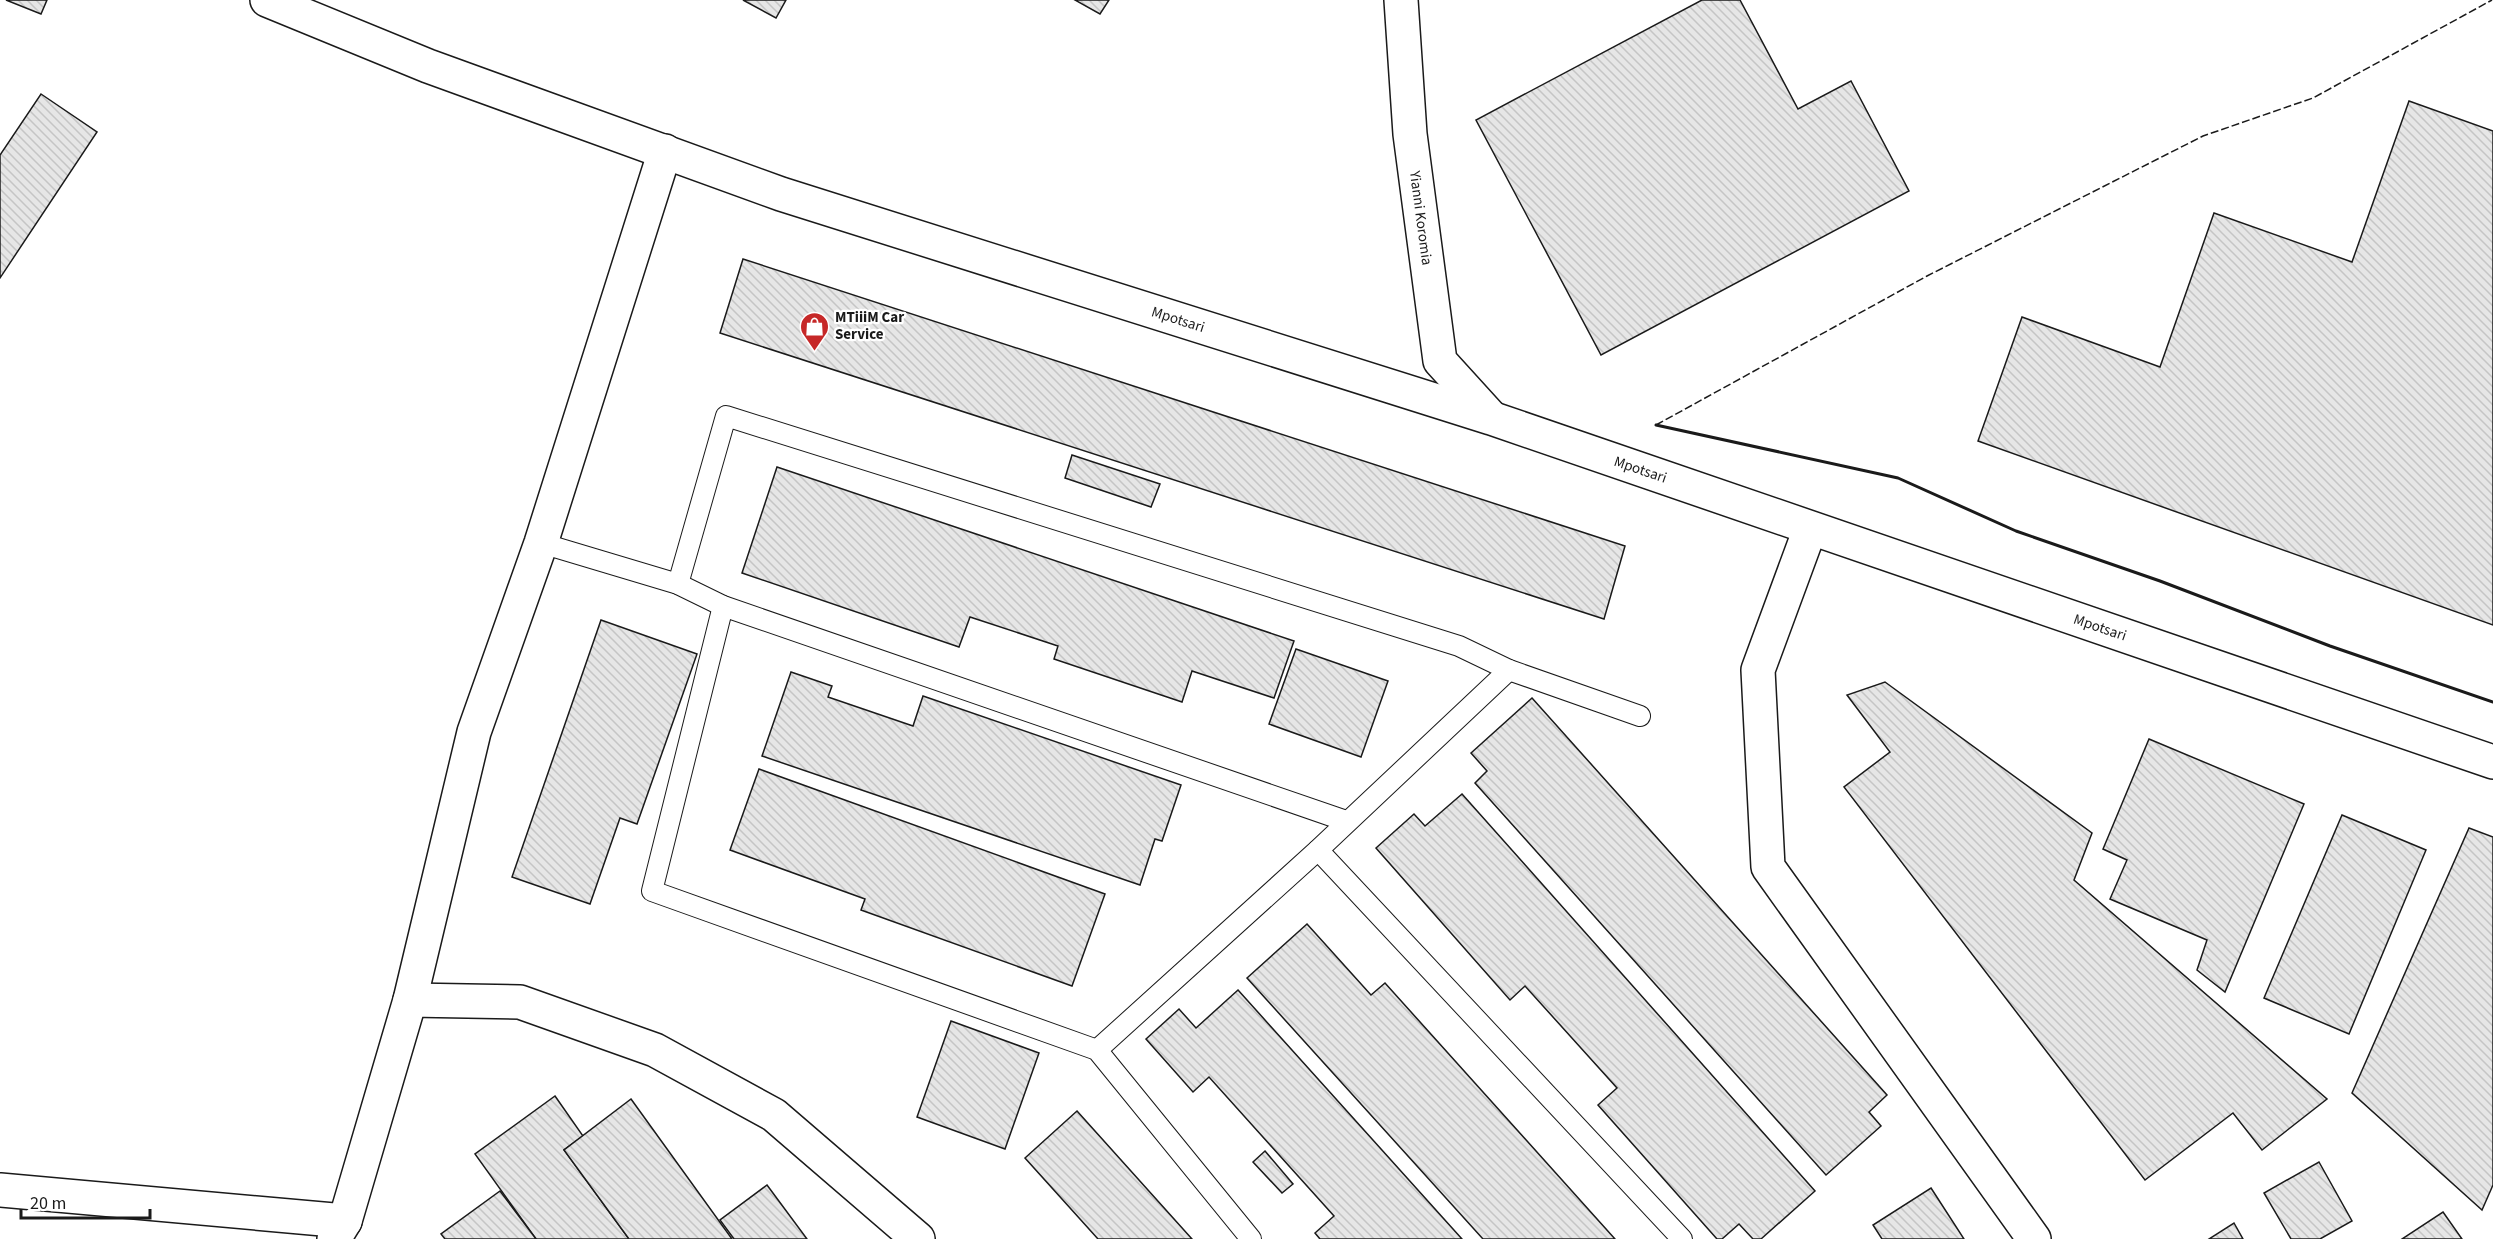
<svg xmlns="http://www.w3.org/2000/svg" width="2493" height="1239" font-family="'Source Sans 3',sans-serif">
<defs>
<pattern id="building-back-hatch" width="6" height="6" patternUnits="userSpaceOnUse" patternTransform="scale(1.5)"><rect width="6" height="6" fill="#e6e6e6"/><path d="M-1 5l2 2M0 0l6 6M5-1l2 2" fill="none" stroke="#c5c5c5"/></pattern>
</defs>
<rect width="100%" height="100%" fill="#fff"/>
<g fill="url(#building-back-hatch)" stroke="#1a1a1a" stroke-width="1.5">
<path d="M 6,0 L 47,0 L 41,14 Z"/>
<path d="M 743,0 L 786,0 L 776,18 Z"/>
<path d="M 1075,0 L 1109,0 L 1100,14 Z"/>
<path d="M 1702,0 L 1740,0 L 1798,109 L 1851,81 L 1909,191 L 1601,355 L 1476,120 Z"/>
<path d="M 41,94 L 97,132 L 0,278 L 0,155 Z"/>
<path d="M 2409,101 L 2493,131 L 2493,625 L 1978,441 L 2022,317 L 2160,367 L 2214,213 L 2352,262 Z"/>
<path d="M 743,259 L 1625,546 L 1604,619 L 720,333 Z"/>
<path d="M 1072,455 L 1160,484 L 1151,507 L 1065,478 Z"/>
<path d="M 777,467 L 1294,641 L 1274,698 L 1192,671 L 1182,702 L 1054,659 L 1058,646 L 970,617 L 959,647 L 742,573 Z"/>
<path d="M 601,620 L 697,654 L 637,824 L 620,818 L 590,904 L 512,877 Z"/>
<path d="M 1296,649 L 1388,681 L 1361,757 L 1269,724 Z"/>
<path d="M 791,672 L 832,686 L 828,697 L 913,726 L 923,696 L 1181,785 L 1162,841 L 1155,839 L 1140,885 L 762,756 Z"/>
<path d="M 1885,682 L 2092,833 L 2074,880 L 2327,1099 L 2262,1150 L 2233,1113 L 2145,1180 L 1844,787 L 1890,752 L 1847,695 Z"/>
<path d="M 1532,698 L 1887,1095 L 1869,1112 L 1881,1126 L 1826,1175 L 1475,783 L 1487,771 L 1471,753 Z"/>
<path d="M 2149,739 L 2304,804 L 2225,992 L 2197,970 L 2207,940 L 2110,899 L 2127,860 L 2103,849 Z"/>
<path d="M 759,769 L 1105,894 L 1072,986 L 861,910 L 865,899 L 730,850 Z"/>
<path d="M 1462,794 L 1815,1191 L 1761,1239 L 1753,1239 L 1739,1224 L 1722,1239 L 1717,1239 L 1598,1105 L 1617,1088 L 1525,986 L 1510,1000 L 1376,848 L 1414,814 L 1425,826 Z"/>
<path d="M 2342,815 L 2426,850 L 2349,1034 L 2264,998 Z"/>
<path d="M 2469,828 L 2493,837 L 2493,1185 L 2482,1210 L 2352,1093 Z"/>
<path d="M 1307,924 L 1371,995 L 1385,983 L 1615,1239 L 1483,1239 L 1247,978 Z"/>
<path d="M 1238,990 L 1462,1239 L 1320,1239 L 1315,1233 L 1334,1216 L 1209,1077 L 1193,1092 L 1146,1039 L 1179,1009 L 1196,1028 Z"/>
<path d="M 951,1021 L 1039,1053 L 1005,1149 L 917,1117 Z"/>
<path d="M 555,1096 L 583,1136 L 564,1150 L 629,1239 L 536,1239 L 475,1154 Z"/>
<path d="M 631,1099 L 732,1239 L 629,1239 L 564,1150 Z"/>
<path d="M 1077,1111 L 1192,1239 L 1098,1239 L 1025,1158 Z"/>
<path d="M 1265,1151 L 1293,1184 L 1282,1193 L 1253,1162 Z"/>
<path d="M 2319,1162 L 2352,1221 L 2320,1239 L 2291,1239 L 2264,1193 Z"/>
<path d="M 767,1185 L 807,1239 L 734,1239 L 720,1220 Z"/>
<path d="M 1931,1188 L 1964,1239 L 1882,1239 L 1873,1225 Z"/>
<path d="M 500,1191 L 536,1239 L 445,1239 L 441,1234 Z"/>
<path d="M 2443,1212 L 2462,1239 L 2402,1239 Z"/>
<path d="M 2234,1223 L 2243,1239 L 2209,1239 Z"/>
</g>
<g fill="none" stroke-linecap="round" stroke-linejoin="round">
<defs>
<g id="service">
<path d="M 541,543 L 678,584 L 723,606 L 1346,821"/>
<path d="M 678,584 L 726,416 L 1459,646 L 1509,670 L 1640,716"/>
<path d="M 723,606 L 652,891 L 1097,1050 L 1251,1239"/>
<path d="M 1318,850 L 1682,1239"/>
<path d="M 1097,1050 L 1318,850 L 1509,670"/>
</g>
<g id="minor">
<path id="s1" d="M 267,0 L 428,66 L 781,194 L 1491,418 L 2493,762"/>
<path id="s2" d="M 1401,0 L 1410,134 L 1440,361 L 1490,416"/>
<path d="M 1810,529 L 1758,670 L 1768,867 L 2034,1239"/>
<path d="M 410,1000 L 520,1002 L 655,1050 L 774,1115 L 918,1239"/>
<path d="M 0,1190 L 345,1221"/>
<path d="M 334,1239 L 345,1221 L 410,1000 L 474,732 L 541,543 L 665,151"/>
</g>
</defs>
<use href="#service" stroke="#1a1a1a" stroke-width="22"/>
<use href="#minor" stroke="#1a1a1a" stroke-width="36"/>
<use href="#service" stroke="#fff" stroke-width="20"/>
<use href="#minor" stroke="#fff" stroke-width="33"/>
<path stroke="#1a1a1a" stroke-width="1.5" stroke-dasharray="8 3" stroke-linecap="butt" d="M 1656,425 L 1927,276 L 2203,136 L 2313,98 L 2492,0"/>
<path stroke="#1a1a1a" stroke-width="3" d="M 1656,425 L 1898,478 L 2016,531 L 2160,581 L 2330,646 L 2493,702"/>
</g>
<defs>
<symbol id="shop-pin" viewBox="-11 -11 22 30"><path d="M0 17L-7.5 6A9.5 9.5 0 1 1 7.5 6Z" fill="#c62828" stroke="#fff"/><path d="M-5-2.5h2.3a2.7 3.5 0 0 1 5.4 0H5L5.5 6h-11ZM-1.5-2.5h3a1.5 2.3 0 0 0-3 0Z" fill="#fff"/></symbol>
</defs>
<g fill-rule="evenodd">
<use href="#shop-pin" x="798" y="310" width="33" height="45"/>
</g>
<g text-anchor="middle" stroke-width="4.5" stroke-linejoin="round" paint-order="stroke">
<g font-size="15" fill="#1a1a1a" stroke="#fff">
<text dy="5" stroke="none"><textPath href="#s2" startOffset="219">Yianni Koromia</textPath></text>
<text dy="5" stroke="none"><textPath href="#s1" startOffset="966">Mpotsari</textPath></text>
<text dy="5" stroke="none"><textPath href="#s1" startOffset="1452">Mpotsari</textPath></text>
<text dy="5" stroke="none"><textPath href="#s1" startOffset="1938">Mpotsari</textPath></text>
</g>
<g font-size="15" font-weight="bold" fill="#1a1a1a" stroke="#fff" text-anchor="start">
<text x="835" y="322">MTiiiM Car<tspan x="835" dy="17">Service</tspan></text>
</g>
</g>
<path d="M21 1209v9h129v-9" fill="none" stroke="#1a1a1a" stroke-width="3"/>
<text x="30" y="1209" font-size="18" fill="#1a1a1a" stroke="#ffffff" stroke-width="4.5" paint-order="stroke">20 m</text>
</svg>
